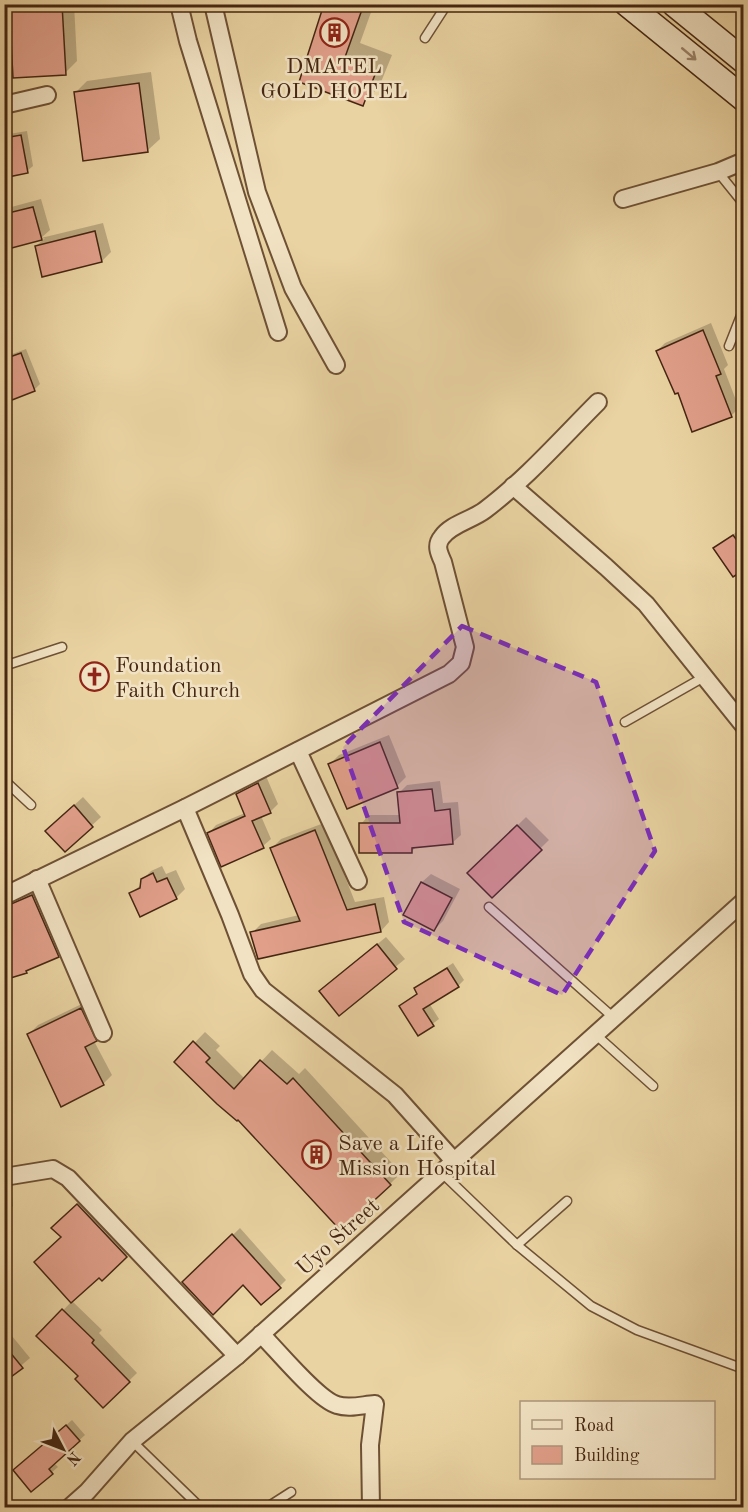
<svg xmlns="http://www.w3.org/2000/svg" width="748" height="1512" font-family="'Old Standard TT',serif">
<rect width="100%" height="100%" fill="#ead3a2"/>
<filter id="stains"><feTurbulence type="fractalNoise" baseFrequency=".00333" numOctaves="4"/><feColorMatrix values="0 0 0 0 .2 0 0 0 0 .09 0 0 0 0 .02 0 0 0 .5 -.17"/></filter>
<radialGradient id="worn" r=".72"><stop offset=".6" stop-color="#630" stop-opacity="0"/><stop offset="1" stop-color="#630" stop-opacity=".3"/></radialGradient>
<g fill="#0003">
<path d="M 11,4 L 74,4 L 77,61 L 65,73 Z"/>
<path d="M 325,4 L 374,4 L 360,43 L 392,55 L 379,87 L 362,104 L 301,81 Z"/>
<path d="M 151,72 L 160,139 L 148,150 L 76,92 L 87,81 Z"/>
<path d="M 27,131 L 33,166 L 27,171 L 4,177 L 4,138 L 9,134 Z"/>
<path d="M 41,199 L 50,230 L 41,238 L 103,223 L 111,252 L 102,261 L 36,246 L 45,238 L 4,249 L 4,209 Z"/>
<path d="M 711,323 L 728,365 L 724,369 L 739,408 L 731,416 L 678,391 L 657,351 L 665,343 Z"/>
<path d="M 4,338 L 7,338 L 8,351 L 4,354 Z"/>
<path d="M 26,349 L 40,384 L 34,390 L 4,378 L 4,357 Z"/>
<path d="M 739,530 L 744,537 L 744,568 L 715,548 Z"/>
<path d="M 389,735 L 406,777 L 397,786 L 347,807 L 330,764 L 339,755 Z"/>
<path d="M 266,776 L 278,804 L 270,812 L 261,816 L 271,839 L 263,846 L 222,865 L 209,833 L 216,825 L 245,813 L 237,794 L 245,787 Z"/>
<path d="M 440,781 L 443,803 L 458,802 L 461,835 L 452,843 L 417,846 L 412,851 L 361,824 L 369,815 L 401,815 L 399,793 L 407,785 Z"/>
<path d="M 83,797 L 101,817 L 65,850 L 56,822 Z"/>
<path d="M 526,817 L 549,840 L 492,896 L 469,873 Z"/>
<path d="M 324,823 L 355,902 L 384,897 L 389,922 L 381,931 L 252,933 L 261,924 L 299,915 L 272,848 L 281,839 Z"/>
<path d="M 162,866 L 166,874 L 176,870 L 185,889 L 176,898 L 130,894 L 142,884 L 142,880 L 151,871 Z"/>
<path d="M 431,874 L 460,889 L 443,921 L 434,930 L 405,914 L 422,882 Z"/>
<path d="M 40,889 L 65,948 L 58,956 L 29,968 L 26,972 L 4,978 L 4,904 Z"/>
<path d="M 386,937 L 405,959 L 339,1014 L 330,983 Z"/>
<path d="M 453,963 L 464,980 L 458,986 L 429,1003 L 439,1019 L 419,1034 L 400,1006 L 418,992 L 416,988 L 422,983 Z"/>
<path d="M 90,1000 L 104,1031 L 94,1041 L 112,1075 L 103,1084 L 29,1034 L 38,1025 Z"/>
<path d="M 205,1032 L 220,1046 L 216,1050 L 245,1079 L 272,1050 L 299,1074 L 305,1068 L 401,1173 L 390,1184 L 239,1118 L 176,1062 Z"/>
<path d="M 4,1180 L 11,1180 L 13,1206 L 4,1215 Z"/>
<path d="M 86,1196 L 135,1247 L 102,1279 L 53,1228 Z"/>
<path d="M 240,1228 L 286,1280 L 280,1286 L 261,1303 L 243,1283 L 184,1283 Z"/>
<path d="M 72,1301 L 102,1330 L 99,1333 L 137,1373 L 103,1406 L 80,1376 L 39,1336 Z"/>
<path d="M 12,1336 L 30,1358 L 4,1380 L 4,1342 Z"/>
<path d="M 72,1420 L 85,1435 L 54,1463 L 58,1467 L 31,1490 L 21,1465 Z"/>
</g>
<g fill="#e19f8a" stroke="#452611" stroke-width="1.5">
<path d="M 9,4 L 62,4 L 66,75 L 13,78 Z"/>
<path d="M 324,4 L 364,4 L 344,60 L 376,72 L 363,106 L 299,82 Z"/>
<path d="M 139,83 L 148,152 L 83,161 L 74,92 Z"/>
<path d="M 21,135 L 28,173 L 8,177 L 4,155 L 4,138 Z"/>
<path d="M 33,207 L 42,240 L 4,250 L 4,214 Z"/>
<path d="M 95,231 L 102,262 L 42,277 L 35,246 Z"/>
<path d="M 703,330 L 721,374 L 716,376 L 732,417 L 692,432 L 678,393 L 675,394 L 656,351 Z"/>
<path d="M 21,353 L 35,391 L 12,400 L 4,382 L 4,359 Z"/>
<path d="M 733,535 L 744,550 L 744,570 L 733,577 L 713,548 Z"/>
<path d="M 380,742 L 398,788 L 347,809 L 328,764 Z"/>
<path d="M 258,783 L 271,813 L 252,821 L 264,848 L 221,867 L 207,833 L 245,816 L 236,794 Z"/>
<path d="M 432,789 L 435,811 L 450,809 L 453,844 L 412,848 L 412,853 L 359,853 L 359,823 L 400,823 L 397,792 Z"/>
<path d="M 74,805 L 93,827 L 65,852 L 45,831 Z"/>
<path d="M 517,825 L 542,850 L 492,898 L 467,873 Z"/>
<path d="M 315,830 L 347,910 L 375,904 L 381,932 L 258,959 L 250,932 L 300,921 L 270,848 Z"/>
<path d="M 153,873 L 157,882 L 167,878 L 177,899 L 140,917 L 129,893 L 140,888 L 141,879 Z"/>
<path d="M 421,882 L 452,898 L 434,931 L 403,915 Z"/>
<path d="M 32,895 L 59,957 L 26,971 L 27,973 L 4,980 L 4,907 Z"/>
<path d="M 377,944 L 397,969 L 339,1016 L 319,991 Z"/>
<path d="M 447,968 L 459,987 L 423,1009 L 434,1026 L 418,1036 L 399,1006 L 417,994 L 414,988 Z"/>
<path d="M 81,1008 L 97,1041 L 85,1047 L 104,1085 L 61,1107 L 27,1034 Z"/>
<path d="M 193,1041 L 210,1058 L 206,1062 L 234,1089 L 260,1060 L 287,1084 L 293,1078 L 391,1185 L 341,1231 L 238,1120 L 237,1121 L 217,1104 L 174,1062 Z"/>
<path d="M 77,1204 L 127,1257 L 102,1281 L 99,1278 L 71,1303 L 34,1262 L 61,1237 L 51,1228 Z"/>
<path d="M 232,1234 L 281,1288 L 261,1305 L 243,1285 L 213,1315 L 182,1282 Z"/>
<path d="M 62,1309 L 94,1340 L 92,1343 L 130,1382 L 103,1408 L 75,1379 L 78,1376 L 36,1336 Z"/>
<path d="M 4,1345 L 23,1368 L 4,1382 Z"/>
<path d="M 66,1425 L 80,1441 L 49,1469 L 53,1474 L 31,1492 L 13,1470 Z"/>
</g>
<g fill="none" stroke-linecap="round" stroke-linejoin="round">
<defs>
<g id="service">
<path d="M 425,38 L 447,4"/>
<path d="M 718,172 L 743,203 L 744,208"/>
<path d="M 729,346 L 744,308"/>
<path d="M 4,666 L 62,647"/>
<path d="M 625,722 L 704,677"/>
<path d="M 4,780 L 31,805"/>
<path d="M 489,907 L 614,1018"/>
<path d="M 595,1034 L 653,1086"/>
<path d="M 441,1172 L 517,1245 L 591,1306 L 637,1330 L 744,1369"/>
<path d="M 517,1245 L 567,1201"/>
<path d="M 132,1441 L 201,1508"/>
<path d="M 266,1508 L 291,1492"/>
</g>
<g id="minor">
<path d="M 179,4 L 188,41 L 278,332"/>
<path d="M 213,4 L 257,192 L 293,288 L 336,365"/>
<path d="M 4,105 L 47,95"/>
<path d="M 623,199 L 718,172 L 744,161"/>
<path d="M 513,486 L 606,567 L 646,604 L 744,726"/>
<path d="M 298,751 L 358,881"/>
<path d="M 185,808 L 230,915 L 252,974 L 263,990 L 395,1095 L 454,1161"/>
<path d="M 37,879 L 103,1033"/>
<path d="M 4,896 L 185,808 L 449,674 L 461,663 L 465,647 L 443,562 C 439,553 435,545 442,537 C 451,524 472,520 485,510 C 526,479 561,439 598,402"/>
<path d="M 4,1177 L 53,1169 L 68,1178 L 237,1356"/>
<path d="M 261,1334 C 277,1350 318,1400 337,1405 C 349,1409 362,1405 375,1404 L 370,1445 L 371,1508"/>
<path d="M 69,1508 L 87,1492 L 132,1441 L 237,1356 L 744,901"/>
</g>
<g id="secondary">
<path d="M 627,4 L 744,99"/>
<path d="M 674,4 L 744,61"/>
</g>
</defs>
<use href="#service" stroke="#6e5135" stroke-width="11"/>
<use href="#minor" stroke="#6e5135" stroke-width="20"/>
<use href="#secondary" stroke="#452611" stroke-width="27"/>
<use href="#service" stroke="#f1e2c3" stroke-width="8"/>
<use href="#minor" stroke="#f1e2c3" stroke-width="16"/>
<use href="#secondary" stroke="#f1e2c3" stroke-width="24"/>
</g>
<defs><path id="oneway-shaft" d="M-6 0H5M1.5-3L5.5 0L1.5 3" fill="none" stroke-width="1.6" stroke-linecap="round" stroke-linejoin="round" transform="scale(1.5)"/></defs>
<use stroke="#9b846a" href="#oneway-shaft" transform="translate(689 54) rotate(40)"/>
<path fill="#7b2cbf" fill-opacity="0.2" stroke="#7b2cbf" stroke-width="4.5" stroke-dasharray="12 8" stroke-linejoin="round" d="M 462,626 L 596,682 L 655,851 L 562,995 L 404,922 L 343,747 Z"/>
<defs>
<symbol id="building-ring" viewBox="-11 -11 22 22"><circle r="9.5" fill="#f1e2c3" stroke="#8f2418" stroke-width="1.5"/><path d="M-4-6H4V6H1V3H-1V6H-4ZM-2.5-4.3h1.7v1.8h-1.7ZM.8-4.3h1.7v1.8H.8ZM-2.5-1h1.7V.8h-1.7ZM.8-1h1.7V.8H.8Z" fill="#8f2418"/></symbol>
<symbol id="church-ring" viewBox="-11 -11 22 22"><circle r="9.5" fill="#f1e2c3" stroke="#8f2418" stroke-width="1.5"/><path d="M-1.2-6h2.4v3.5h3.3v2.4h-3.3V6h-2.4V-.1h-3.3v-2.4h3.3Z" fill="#8f2418"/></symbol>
</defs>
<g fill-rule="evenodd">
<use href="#building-ring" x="318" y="16" width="33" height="33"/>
<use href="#church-ring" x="78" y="660" width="33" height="33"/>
<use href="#building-ring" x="300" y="1138" width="33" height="33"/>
</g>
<g text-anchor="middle" stroke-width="5" stroke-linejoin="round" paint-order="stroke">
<g font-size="22" fill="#452611" stroke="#f1e2c3" text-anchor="start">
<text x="334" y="73" text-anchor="middle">DMATEL<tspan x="334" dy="25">GOLD HOTEL</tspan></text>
<text x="115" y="672">Foundation<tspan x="115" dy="25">Faith Church</tspan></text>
<text x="338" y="1150">Save a Life<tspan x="338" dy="25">Mission Hospital</tspan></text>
</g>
<g font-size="22" fill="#452611" stroke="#f1e2c3">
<text transform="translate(337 1236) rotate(-42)" y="8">Uyo Street</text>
</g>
</g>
<rect width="748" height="1512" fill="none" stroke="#ead3a2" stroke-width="24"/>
<rect x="6" y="6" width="736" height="1500" fill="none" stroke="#452611" stroke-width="3"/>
<rect x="12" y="12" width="724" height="1488" fill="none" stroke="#452611" stroke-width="1.5"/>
<rect x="520" y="1401" width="195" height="78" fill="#f1e2c3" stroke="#ac977c" stroke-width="1.5"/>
<rect x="532" y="1420" width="30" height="9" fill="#f1e2c3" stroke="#ac977c" stroke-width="1.5"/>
<text x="574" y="1431" font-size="18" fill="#452611">Road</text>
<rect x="532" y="1446" width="30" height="18" fill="#e19f8a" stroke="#ac977c" stroke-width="1.5"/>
<text x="574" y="1461" font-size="18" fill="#452611">Building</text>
<g transform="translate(63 1449) rotate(132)" stroke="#f1e2c3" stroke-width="4.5" paint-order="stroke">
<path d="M0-4.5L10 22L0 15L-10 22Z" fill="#452611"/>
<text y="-9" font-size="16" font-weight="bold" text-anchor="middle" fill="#452611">N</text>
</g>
<rect width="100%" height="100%" filter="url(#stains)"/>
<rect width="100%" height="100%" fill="url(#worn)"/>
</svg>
